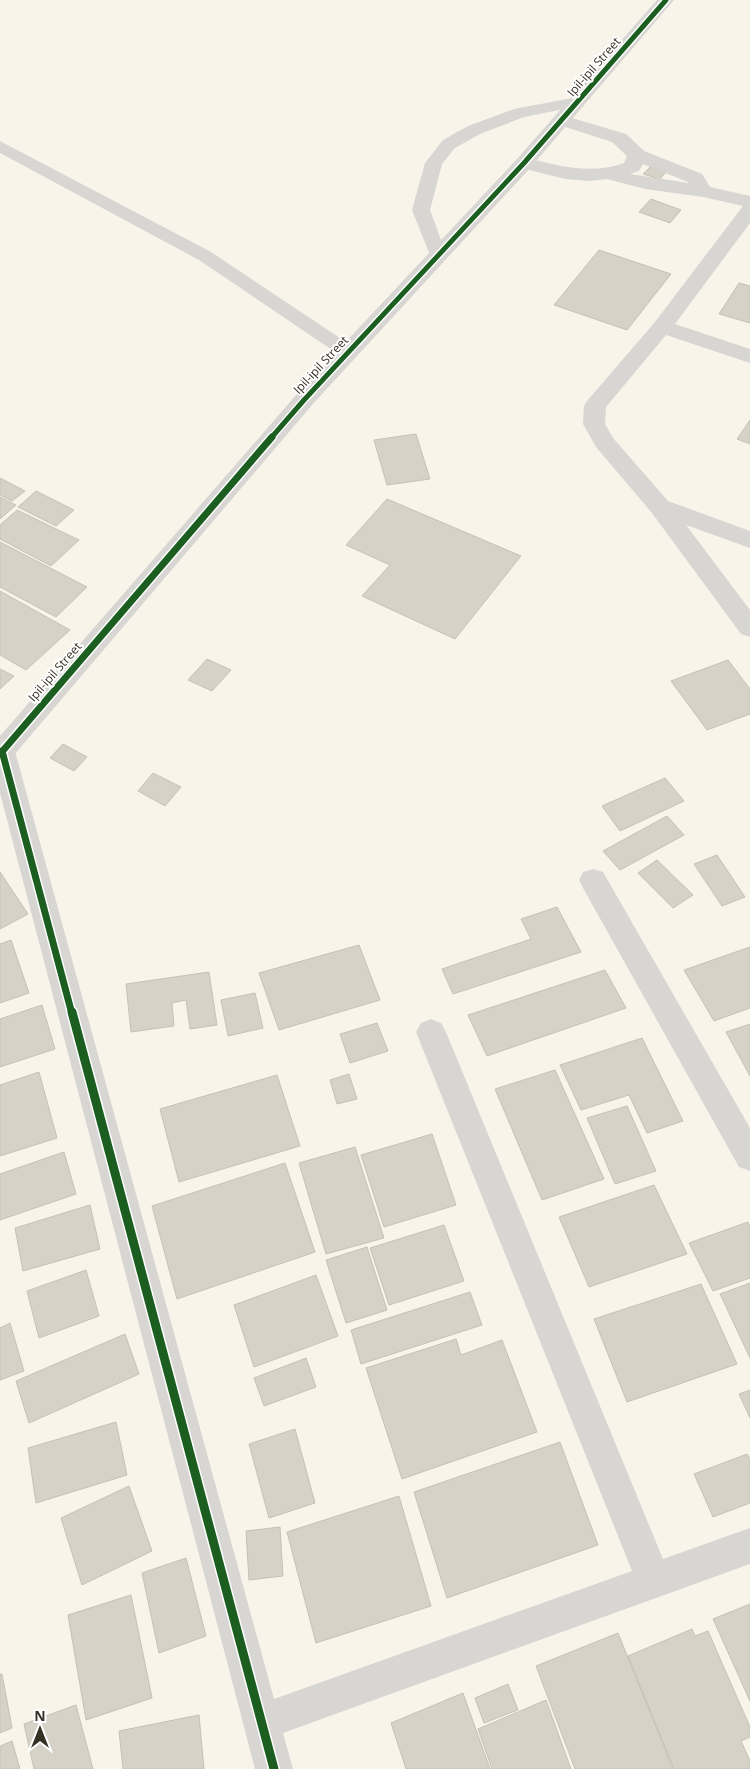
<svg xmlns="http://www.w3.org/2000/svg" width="750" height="1769" font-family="'Open Sans',sans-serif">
<rect width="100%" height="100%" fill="#f9f4ea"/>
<g fill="#d7d2c8" stroke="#c6c1b7">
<path d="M 650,167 L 666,172 L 660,179 L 643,174 Z"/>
<path d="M 651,199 L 681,210 L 670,223 L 639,212 Z"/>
<path d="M 599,250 L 671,274 L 627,330 L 554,305 Z"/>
<path d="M 739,283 L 750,286 L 750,323 L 719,314 Z"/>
<path d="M 750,420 L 750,444 L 737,439 Z"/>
<path d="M 416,434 L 430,479 L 387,485 L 374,440 Z"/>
<path d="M 0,478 L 25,491 L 12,501 L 0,495 Z"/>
<path d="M 36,491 L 74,510 L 56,526 L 18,507 Z"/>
<path d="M 0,497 L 16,505 L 0,519 Z"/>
<path d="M 387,499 L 521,556 L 455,639 L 362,596 L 390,565 L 346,545 Z"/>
<path d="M 17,510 L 79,540 L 51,566 L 0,539 L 0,525 Z"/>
<path d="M 0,542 L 87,587 L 56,617 L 0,587 Z"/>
<path d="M 0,591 L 70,630 L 26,670 L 0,655 Z"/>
<path d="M 207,659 L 231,670 L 212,691 L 188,680 Z"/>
<path d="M 728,660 L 750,689 L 750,714 L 707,730 L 671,681 Z"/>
<path d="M 0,669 L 14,676 L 0,689 Z"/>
<path d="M 63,744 L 87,757 L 74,771 L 50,758 Z"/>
<path d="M 153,773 L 181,787 L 165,806 L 138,791 Z"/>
<path d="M 665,778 L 684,801 L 620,831 L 602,806 Z"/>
<path d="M 667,816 L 684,835 L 620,870 L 603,851 Z"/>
<path d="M 717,855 L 745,897 L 722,906 L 694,864 Z"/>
<path d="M 657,860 L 693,895 L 673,908 L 638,873 Z"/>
<path d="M 0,872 L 28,914 L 0,929 Z"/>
<path d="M 557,907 L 581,952 L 453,994 L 442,969 L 531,939 L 521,919 Z"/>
<path d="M 11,940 L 29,993 L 0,1003 L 0,944 Z"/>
<path d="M 359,945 L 380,1000 L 279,1030 L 259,973 Z"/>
<path d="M 750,947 L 750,1008 L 714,1021 L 684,970 Z"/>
<path d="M 605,970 L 626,1008 L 487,1056 L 468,1015 Z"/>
<path d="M 209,972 L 217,1025 L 190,1029 L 186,1000 L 172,1003 L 174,1026 L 131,1032 L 126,984 Z"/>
<path d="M 255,993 L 263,1028 L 228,1036 L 221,1000 Z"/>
<path d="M 42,1005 L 55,1049 L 0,1067 L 0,1019 Z"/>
<path d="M 377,1023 L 388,1051 L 350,1063 L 340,1034 Z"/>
<path d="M 750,1024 L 750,1076 L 726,1032 Z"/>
<path d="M 642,1038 L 683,1121 L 647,1133 L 629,1095 L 581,1110 L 560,1065 Z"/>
<path d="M 555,1070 L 604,1179 L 542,1200 L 495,1089 Z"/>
<path d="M 39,1072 L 57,1138 L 0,1156 L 0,1085 Z"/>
<path d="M 349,1074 L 357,1099 L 337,1104 L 330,1080 Z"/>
<path d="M 277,1075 L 300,1146 L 179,1182 L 160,1109 Z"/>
<path d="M 627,1106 L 656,1171 L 615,1184 L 587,1118 Z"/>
<path d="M 432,1134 L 456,1205 L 384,1227 L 361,1155 Z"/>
<path d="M 355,1147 L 384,1238 L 326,1254 L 299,1163 Z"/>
<path d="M 64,1152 L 76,1194 L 0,1220 L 0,1174 Z"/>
<path d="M 285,1163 L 315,1252 L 177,1299 L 152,1206 Z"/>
<path d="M 654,1185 L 687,1254 L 589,1287 L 559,1217 Z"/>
<path d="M 90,1205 L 100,1249 L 23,1271 L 15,1228 Z"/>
<path d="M 748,1222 L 750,1227 L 750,1278 L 713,1291 L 689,1243 Z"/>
<path d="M 444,1225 L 464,1281 L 389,1305 L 370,1248 Z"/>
<path d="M 367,1247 L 387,1310 L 346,1323 L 326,1260 Z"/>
<path d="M 86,1270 L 99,1316 L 39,1338 L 27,1291 Z"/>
<path d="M 316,1275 L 338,1336 L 254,1367 L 234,1305 Z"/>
<path d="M 750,1283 L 750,1358 L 720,1294 Z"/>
<path d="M 701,1284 L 737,1364 L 627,1402 L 594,1319 Z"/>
<path d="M 470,1292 L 482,1325 L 361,1364 L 351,1330 Z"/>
<path d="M 10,1323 L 24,1371 L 0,1380 L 0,1328 Z"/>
<path d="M 125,1334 L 139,1374 L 29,1423 L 16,1381 Z"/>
<path d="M 456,1339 L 461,1355 L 502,1340 L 537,1432 L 402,1479 L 366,1368 Z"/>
<path d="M 306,1358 L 316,1387 L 264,1406 L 254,1378 Z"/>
<path d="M 750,1390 L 750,1418 L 739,1394 Z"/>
<path d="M 116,1422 L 127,1475 L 36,1503 L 28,1448 Z"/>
<path d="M 295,1429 L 315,1503 L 269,1518 L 249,1444 Z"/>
<path d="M 560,1442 L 598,1545 L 447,1598 L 414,1492 Z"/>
<path d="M 747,1454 L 750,1459 L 750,1503 L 713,1517 L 694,1474 Z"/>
<path d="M 129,1486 L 152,1551 L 82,1585 L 61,1518 Z"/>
<path d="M 399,1496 L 431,1606 L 316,1643 L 287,1532 Z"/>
<path d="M 280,1527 L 283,1576 L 249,1580 L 246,1531 Z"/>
<path d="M 186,1558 L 206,1636 L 159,1653 L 142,1573 Z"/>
<path d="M 131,1595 L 152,1698 L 86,1720 L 68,1615 Z"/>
<path d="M 750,1604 L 750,1701 L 713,1619 Z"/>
<path d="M 692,1629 L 695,1636 L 708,1631 L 750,1727 L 750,1737 L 741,1741 L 750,1761 L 750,1769 L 674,1769 L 628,1656 Z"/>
<path d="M 618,1633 L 673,1769 L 575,1769 L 536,1666 Z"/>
<path d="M 0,1674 L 2,1674 L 12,1728 L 0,1733 Z"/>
<path d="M 508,1684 L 518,1710 L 484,1723 L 475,1698 Z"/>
<path d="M 463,1693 L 490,1769 L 406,1769 L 391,1723 Z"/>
<path d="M 546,1700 L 571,1769 L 492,1769 L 478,1729 Z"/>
<path d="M 76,1705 L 93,1769 L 34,1769 L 24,1724 Z"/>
<path d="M 199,1715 L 204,1769 L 123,1769 L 119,1731 Z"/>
<path d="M 12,1741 L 20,1769 L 0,1769 L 0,1746 Z"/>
</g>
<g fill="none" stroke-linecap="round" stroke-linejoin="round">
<g fill="#d8d6d3" fill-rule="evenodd">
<path d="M 578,97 L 584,99 L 586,102 L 584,105 L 524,117 L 480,134 L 455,148 L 442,164 L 430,210 L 447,256 L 444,260 L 438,261 L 432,260 L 412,210 L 425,163 L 443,140 L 468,126 L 514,109 Z"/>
<path d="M 0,141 L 211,252 L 355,348 L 358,352 L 355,356 L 348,358 L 341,356 L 199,260 L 0,153 Z"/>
</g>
<g fill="#d8d6d3" fill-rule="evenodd">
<path d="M 562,115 L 626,134 L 644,151 L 702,174 L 710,187 L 750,196 L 750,223 L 675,324 L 750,349 L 750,363 L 666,335 L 606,407 L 605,424 L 613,438 L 668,501 L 750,531 L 750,548 L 686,525 L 750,610 L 750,637 L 741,634 L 652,513 L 596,447 L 583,424 L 584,406 L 587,401 L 655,322 L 743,206 L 703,197 L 645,189 L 607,179 L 590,181 L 565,179 L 517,167 L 515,163 L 517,159 L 524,157 C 558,166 590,175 624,163 L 627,156 L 612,142 L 556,124 L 553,120 L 556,116 ZM 643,164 L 688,182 L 689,183 L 630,174 L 639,171 Z"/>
<path d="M 0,741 L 11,744 L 15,751 L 274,1699 L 632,1571 L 416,1032 L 421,1023 L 431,1019 L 441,1023 L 446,1032 L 663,1559 L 750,1528 L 750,1564 L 283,1733 L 293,1769 L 255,1769 L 0,793 Z"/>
<path d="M 593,869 L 603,872 L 750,1128 L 750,1171 L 739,1167 L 583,888 L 579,880 L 583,872 Z"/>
</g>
<path fill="#d8d6d3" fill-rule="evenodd" d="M 657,0 L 674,0 L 531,167 L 312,405 L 9,761 L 0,764 L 0,736 L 296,395 L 517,159 Z"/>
<defs>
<path id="cycleway-far2" d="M 271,438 L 304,400 L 524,163 L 666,0"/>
<g id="cycleway-far1">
<path d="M 2,751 L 72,1014"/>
<path d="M 0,754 L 272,437"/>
</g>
<path id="cycleway" d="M 72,1012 L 274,1769"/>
</defs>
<use href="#cycleway-far2" stroke="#fff" stroke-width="8"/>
<use href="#cycleway-far1" stroke="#fff" stroke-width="10"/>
<use href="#cycleway" stroke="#fff" stroke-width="12"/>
<use href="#cycleway-far2" stroke="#1b5e20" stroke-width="5"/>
<use href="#cycleway-far1" stroke="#1b5e20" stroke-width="7"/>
<use href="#cycleway" stroke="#1b5e20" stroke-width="9"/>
</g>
<g text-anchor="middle" stroke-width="4" stroke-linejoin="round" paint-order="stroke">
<g font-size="12" fill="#353024" stroke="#fff">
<text transform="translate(594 67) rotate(-49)" y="4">Ipil-ipil Street</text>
<text transform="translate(321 365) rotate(-47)" y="4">Ipil-ipil Street</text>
<text transform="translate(55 672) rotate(-49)" y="4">Ipil-ipil Street</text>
</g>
</g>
<g transform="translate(40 1729)" stroke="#ffffff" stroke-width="4" paint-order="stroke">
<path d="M0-4L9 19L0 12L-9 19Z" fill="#353024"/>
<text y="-8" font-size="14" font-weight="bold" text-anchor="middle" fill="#353024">N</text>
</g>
</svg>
